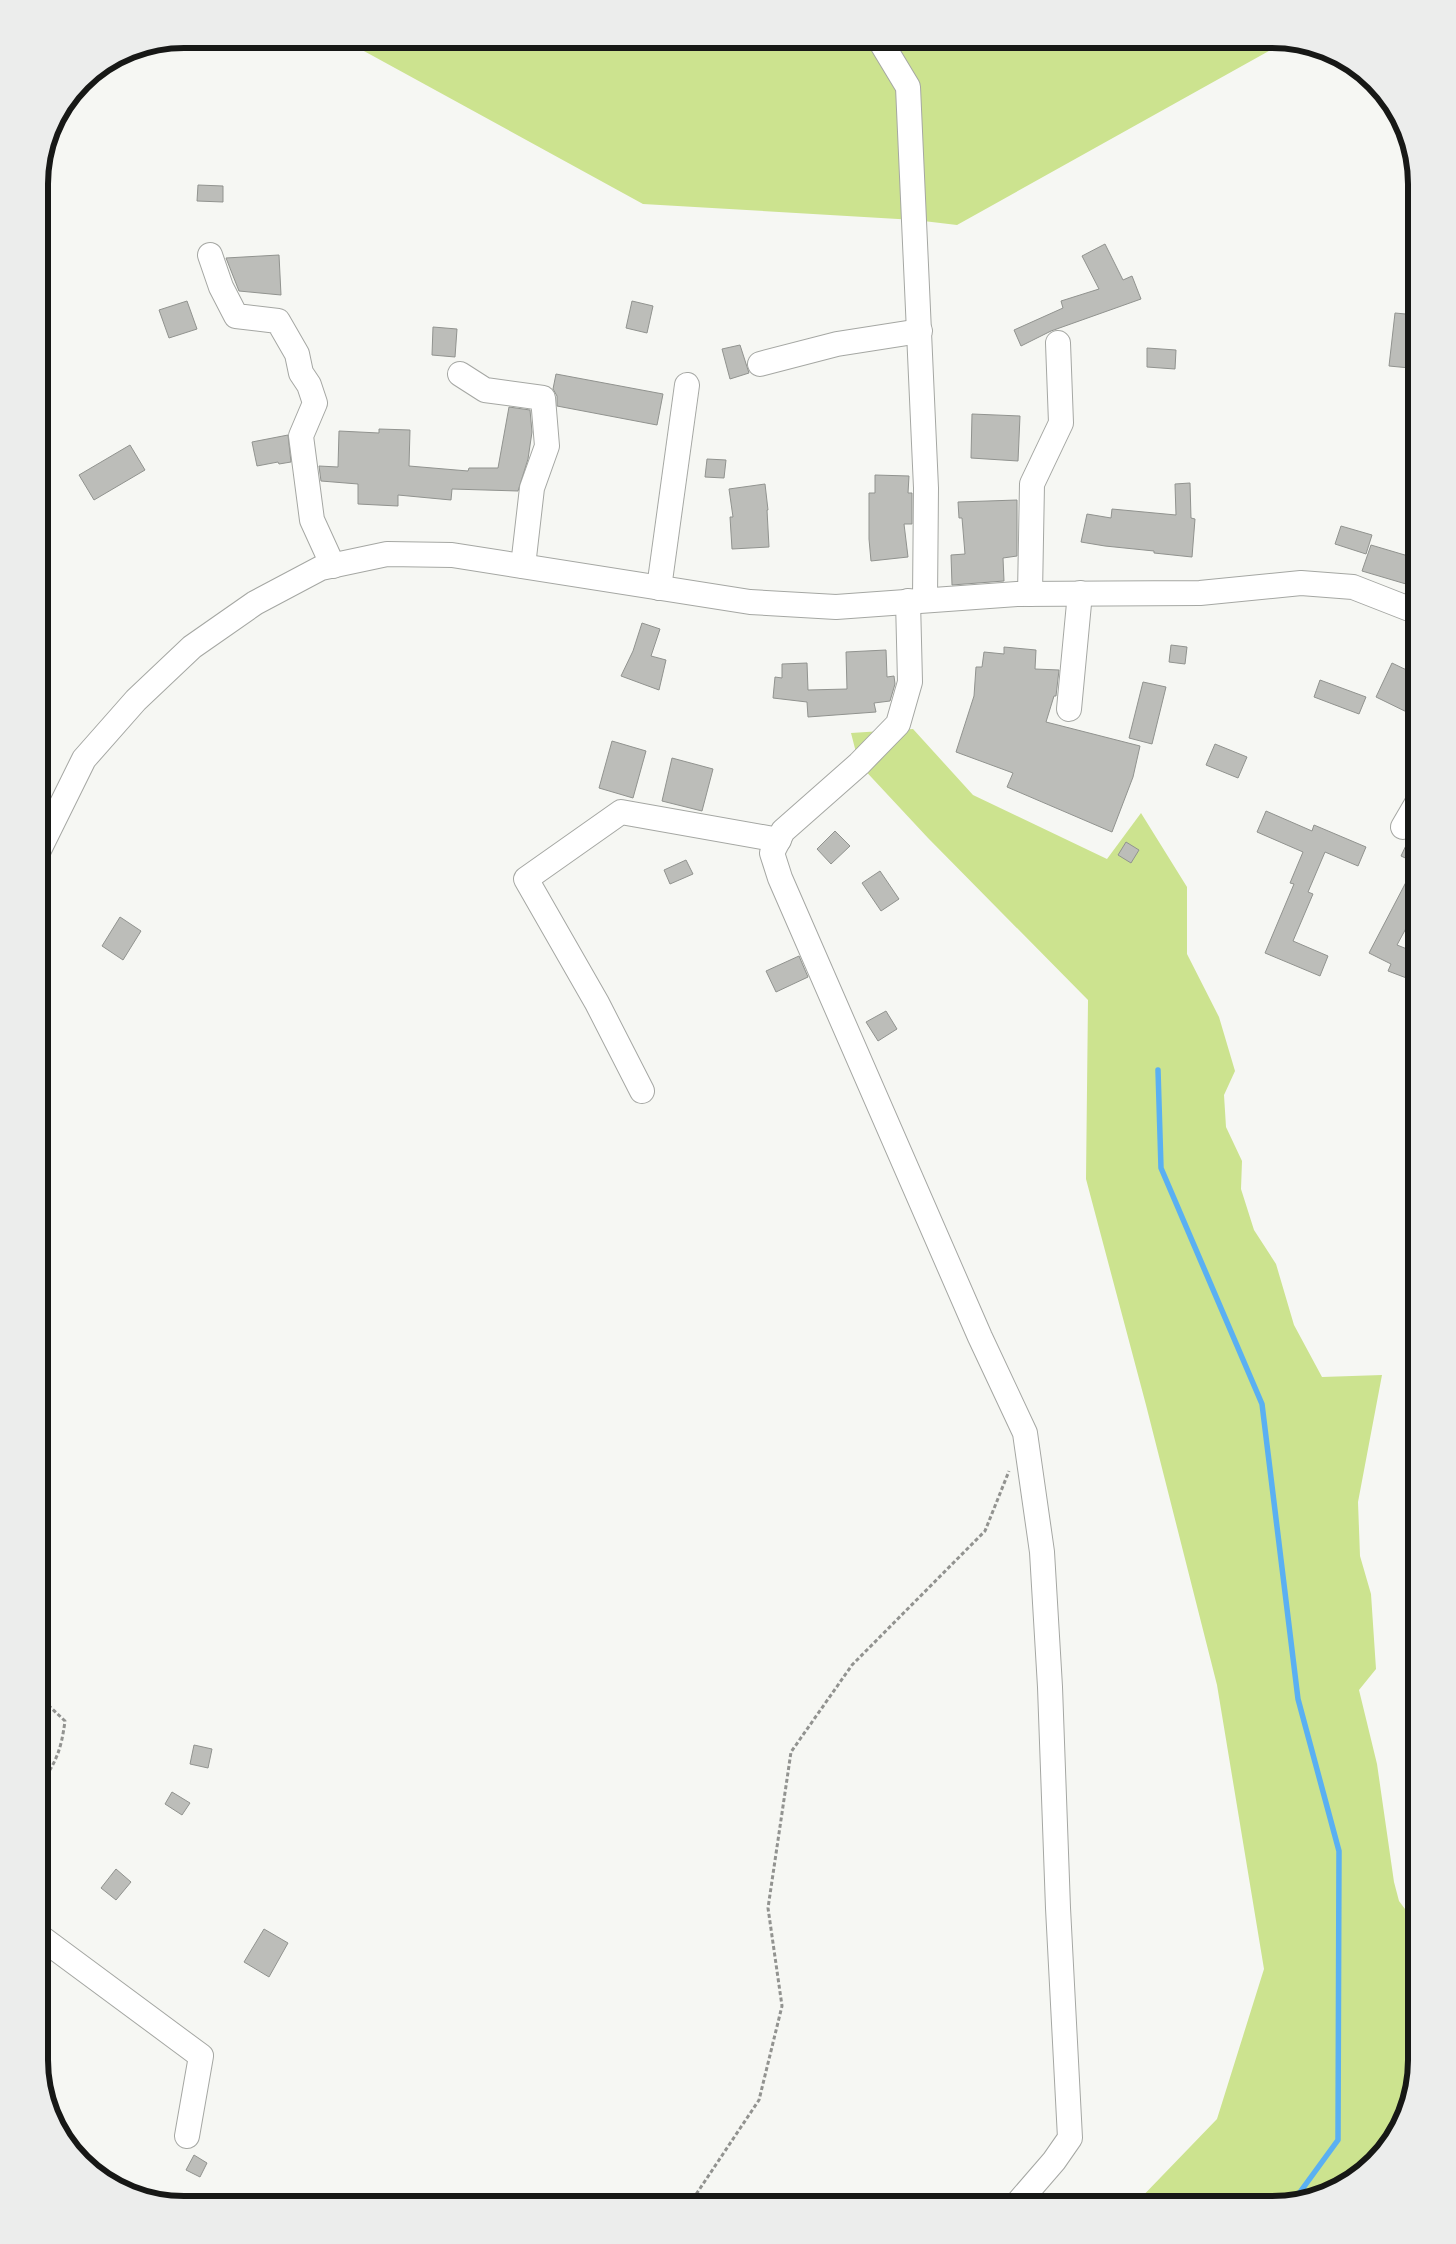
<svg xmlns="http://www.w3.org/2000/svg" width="1456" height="2244" font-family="'PT Serif',serif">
<rect width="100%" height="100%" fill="#f6f7f3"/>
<g fill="#cce38f">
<path d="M 342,39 L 1282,39 L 1287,41 L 957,225 L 915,220 L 643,204 Z"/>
<path d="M 913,729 L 973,795 L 1107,859 L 1141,813 L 1187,887 L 1187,954 L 1219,1017 L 1235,1071 L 1224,1095 L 1226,1127 L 1242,1161 L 1241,1189 L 1254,1230 L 1276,1264 L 1294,1325 L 1322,1377 L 1382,1375 L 1358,1502 L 1360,1556 L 1371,1594 L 1376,1669 L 1359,1690 L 1377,1764 L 1394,1882 L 1399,1901 L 1417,1925 L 1417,2061 L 1398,2133 L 1345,2186 L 1272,2205 L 1134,2205 L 1217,2119 L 1264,1969 L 1217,1685 L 1146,1405 L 1086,1179 L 1088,1000 L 928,838 L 859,764 L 851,733 Z"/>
</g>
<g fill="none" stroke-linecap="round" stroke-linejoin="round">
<path stroke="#5ab0f2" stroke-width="5.5" d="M 1158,1070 L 1161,1168 L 1262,1404 L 1298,1699 L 1339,1851 L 1338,2140 L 1295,2199"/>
</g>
<g fill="#bcbdb9" stroke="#91938f">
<path d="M 198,185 L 223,186 L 223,202 L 197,201 Z"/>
<path d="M 1105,244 L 1123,280 L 1132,276 L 1141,299 L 1051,331 L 1021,346 L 1014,330 L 1063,308 L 1061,301 L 1099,289 L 1082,256 Z"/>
<path d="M 279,255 L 281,295 L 239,291 L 226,258 Z"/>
<path d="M 187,301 L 197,329 L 169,338 L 159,310 Z"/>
<path d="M 632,301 L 653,306 L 647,333 L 626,328 Z"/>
<path d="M 1395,313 L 1416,315 L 1410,368 L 1389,366 Z"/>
<path d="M 433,327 L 457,329 L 455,357 L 432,355 Z"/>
<path d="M 740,345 L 749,373 L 730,379 L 722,349 Z"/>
<path d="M 1147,348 L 1176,350 L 1175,369 L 1147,367 Z"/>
<path d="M 556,374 L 663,394 L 657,425 L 557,406 L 557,396 L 553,389 Z"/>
<path d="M 509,407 L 530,410 L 532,432 L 528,459 L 518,491 L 452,489 L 451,500 L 398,495 L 398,506 L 358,504 L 358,484 L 321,481 L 319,466 L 338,467 L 339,431 L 379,433 L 379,429 L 410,430 L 409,466 L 468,471 L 469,468 L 498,468 Z"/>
<path d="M 972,414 L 1020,416 L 1018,461 L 971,458 Z"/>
<path d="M 288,435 L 291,462 L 279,464 L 278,462 L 257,466 L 252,442 Z"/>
<path d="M 130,445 L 145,470 L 94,500 L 79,475 Z"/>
<path d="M 707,459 L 726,460 L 724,478 L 705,477 Z"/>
<path d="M 875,475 L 909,476 L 908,493 L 912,493 L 912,524 L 904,524 L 908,557 L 871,561 L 869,539 L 869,493 L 875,493 Z"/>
<path d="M 1190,483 L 1191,518 L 1195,519 L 1192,557 L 1154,553 L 1154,551 L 1105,546 L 1081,542 L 1087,514 L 1111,518 L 1112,509 L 1176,515 L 1175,484 Z"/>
<path d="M 765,484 L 768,510 L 767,510 L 769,547 L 732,549 L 730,517 L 733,517 L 729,489 Z"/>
<path d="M 1017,500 L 1017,556 L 1003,558 L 1004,581 L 952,585 L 951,555 L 965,554 L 962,518 L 959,518 L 958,502 Z"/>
<path d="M 1341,526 L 1372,535 L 1366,554 L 1335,544 Z"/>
<path d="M 1371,545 L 1415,558 L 1406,584 L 1362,571 Z"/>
<path d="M 642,623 L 660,629 L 651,656 L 666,660 L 659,690 L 621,676 L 633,651 Z"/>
<path d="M 1171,645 L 1187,647 L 1185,664 L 1169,662 Z"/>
<path d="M 1004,647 L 1036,650 L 1035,669 L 1059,670 L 1056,696 L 1054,696 L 1046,722 L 1140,746 L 1133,777 L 1112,832 L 1007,787 L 1013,773 L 956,752 L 974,696 L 976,667 L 982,667 L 984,652 L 1004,654 Z"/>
<path d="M 886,650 L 887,677 L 894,676 L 895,684 L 890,701 L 874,703 L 876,712 L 808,717 L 807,702 L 773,698 L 775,677 L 782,678 L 782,664 L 807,663 L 808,690 L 847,689 L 846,652 Z"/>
<path d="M 1392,663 L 1417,675 L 1417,717 L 1376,697 Z"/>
<path d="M 1320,680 L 1366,697 L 1359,714 L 1314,697 Z"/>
<path d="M 1143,682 L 1166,687 L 1152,744 L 1129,738 Z"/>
<path d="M 612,741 L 646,751 L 633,798 L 599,788 Z"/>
<path d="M 1215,744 L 1247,757 L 1238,778 L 1206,765 Z"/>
<path d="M 672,758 L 713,769 L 702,811 L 662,801 Z"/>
<path d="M 1266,811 L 1312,831 L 1314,825 L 1366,847 L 1358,866 L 1325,852 L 1308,892 L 1313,894 L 1293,941 L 1328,956 L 1320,976 L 1265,953 L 1294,884 L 1290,883 L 1303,852 L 1257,832 Z"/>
<path d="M 1417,830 L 1417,908 L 1397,945 L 1417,953 L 1417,982 L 1388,971 L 1391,964 L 1369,953 L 1416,863 L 1401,856 L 1409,839 Z"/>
<path d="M 835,831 L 850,846 L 831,864 L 817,849 Z"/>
<path d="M 1126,842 L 1139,850 L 1131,863 L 1118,855 Z"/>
<path d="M 686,860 L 693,874 L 670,884 L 664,870 Z"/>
<path d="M 880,871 L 899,899 L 881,911 L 862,883 Z"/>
<path d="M 120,917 L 141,931 L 123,960 L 102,946 Z"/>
<path d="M 799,956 L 808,977 L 776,992 L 766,971 Z"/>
<path d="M 886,1011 L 897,1029 L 878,1041 L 866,1022 Z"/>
<path d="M 194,1745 L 212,1749 L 208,1768 L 190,1764 Z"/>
<path d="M 172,1792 L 190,1803 L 182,1815 L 165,1804 Z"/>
<path d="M 116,1869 L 131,1882 L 116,1900 L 101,1888 Z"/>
<path d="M 264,1929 L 288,1943 L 269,1977 L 244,1962 Z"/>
<path d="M 194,2155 L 207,2163 L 200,2177 L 186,2170 Z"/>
</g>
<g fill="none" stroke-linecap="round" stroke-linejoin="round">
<defs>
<g id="minor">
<path d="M 879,39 L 908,87 L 926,488 L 925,599"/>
<path d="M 210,255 L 221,287 L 236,316 L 278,321 L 297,354 L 301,373 L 309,385 L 315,403 L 301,436 L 312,520 L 333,566"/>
<path d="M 760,364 L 837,344 L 920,331"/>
<path d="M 460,374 L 485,390 L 543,398 L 547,446 L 532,488 L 523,566"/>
<path d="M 659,588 L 687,385"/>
<path d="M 1030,594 L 1032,484 L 1061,423 L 1058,343"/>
<path d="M 908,601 L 910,682 L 898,724 L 859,764 L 783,831 L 772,853 L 780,878 L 980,1337 L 1025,1433 L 1042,1552 L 1050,1687 L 1058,1908 L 1070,2138 L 1054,2161 L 1016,2205"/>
<path d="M 1069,709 L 1080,593"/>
<path d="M 1403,827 L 1417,803"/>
<path d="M 39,850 L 84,759 L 136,700 L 192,647 L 255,603 L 321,568 L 387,554 L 452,555 L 750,602 L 836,607 L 1017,594 L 1200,593 L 1301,583 L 1353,587 L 1417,612"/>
<path d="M 642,1091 L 597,1003 L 526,879 L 621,812 L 779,840"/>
<path d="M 39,1936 L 201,2056 L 187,2136"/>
</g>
</defs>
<use href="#minor" stroke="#a5a7a3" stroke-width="26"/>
<g stroke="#929390" stroke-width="3" stroke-dasharray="4 2.5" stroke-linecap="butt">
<path d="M 39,1787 C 56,1762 61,1751 65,1721 L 47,1704 L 39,1701"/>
<path d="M 689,2205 L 759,2100 L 782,2006 L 768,1908 L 791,1752 L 852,1665 L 985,1531 L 1009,1471"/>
</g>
<use href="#minor" stroke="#fff" stroke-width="24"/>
</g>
<path d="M0 0H1456V2244H0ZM184 48H1272A136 136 0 0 1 1408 184V2060A136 136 0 0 1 1272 2196H184A136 136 0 0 1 48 2060V184A136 136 0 0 1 184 48Z" fill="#ecedec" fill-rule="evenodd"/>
<path fill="none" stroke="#171816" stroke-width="6" d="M184 48H1272A136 136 0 0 1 1408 184V2060A136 136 0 0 1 1272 2196H184A136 136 0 0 1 48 2060V184A136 136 0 0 1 184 48Z"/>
</svg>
